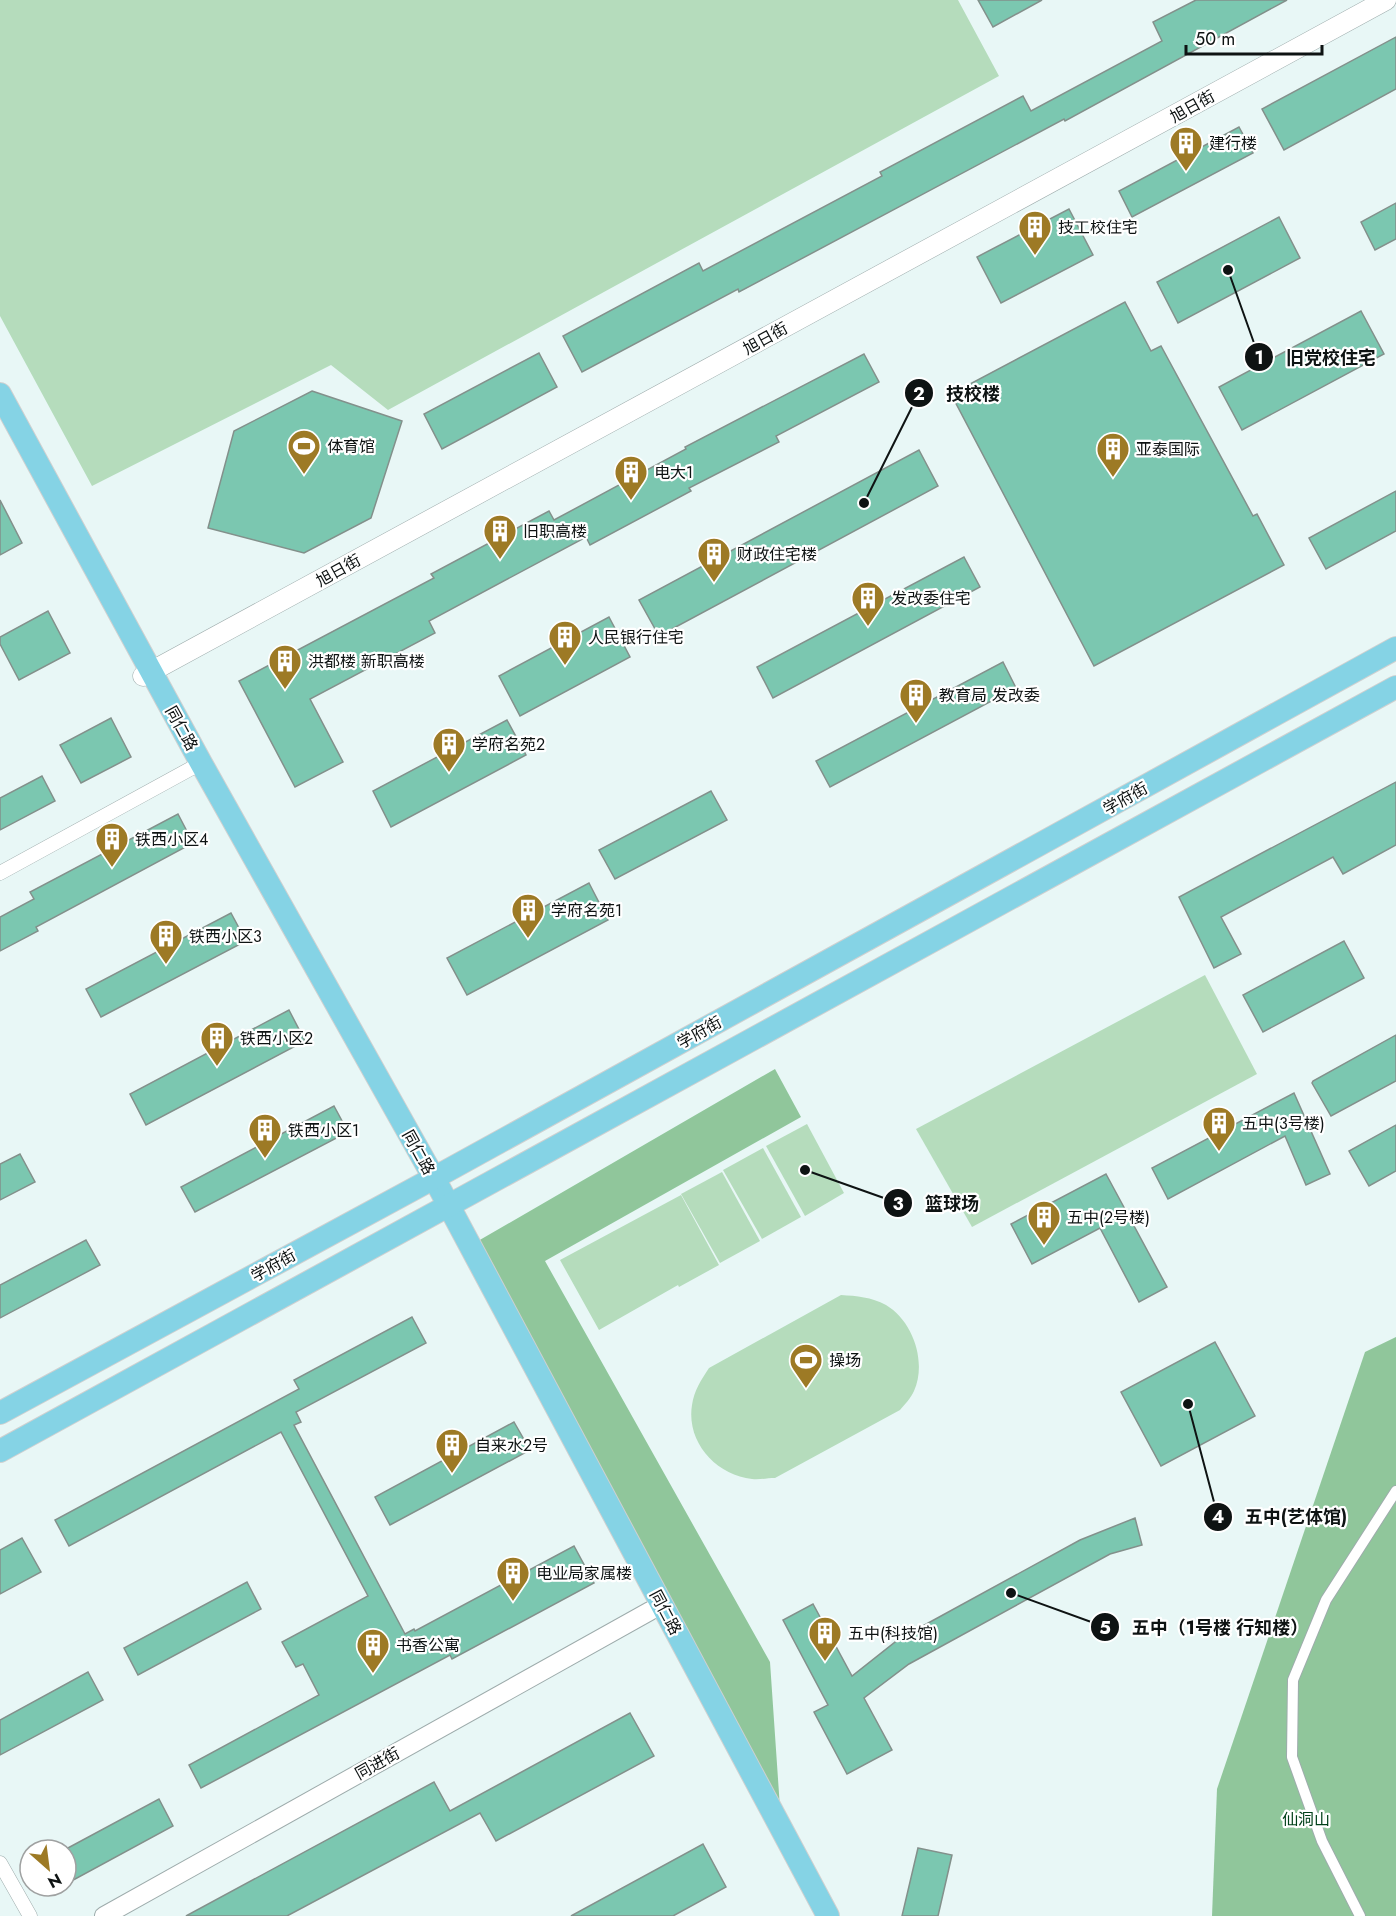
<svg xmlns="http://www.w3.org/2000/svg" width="1396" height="1916" font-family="Jost,'Noto Sans SC',sans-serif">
<rect width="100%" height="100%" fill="#e8f7f6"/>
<g fill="#b5dcbc">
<path d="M 0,0 L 958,0 L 999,76 L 388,410 L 331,365 L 92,486 L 0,316 Z"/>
<path d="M 1205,975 L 1257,1074 L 972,1227 L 916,1129 Z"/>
<path d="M 807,1124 L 844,1193 L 805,1216 L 766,1146 Z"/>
<path d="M 763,1148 L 801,1217 L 762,1239 L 723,1170 Z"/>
<path d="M 722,1172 L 760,1241 L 720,1263 L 681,1194 Z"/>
<path d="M 681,1195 L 719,1265 L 679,1287 L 678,1285 L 599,1330 L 560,1260 Z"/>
<path d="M 841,1295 C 857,1296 871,1297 886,1305 C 913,1321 927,1362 914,1391 C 911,1398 905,1404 900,1410 L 775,1478 C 767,1478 759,1480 752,1479 C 716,1475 686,1442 692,1405 C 694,1391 701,1380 709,1368 Z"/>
</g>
<g fill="#90c69b">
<path d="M 775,1069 L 801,1117 L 545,1261 L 770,1662 L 780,1808 L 478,1241 Z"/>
<path d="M 1396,1337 L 1396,1916 L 1212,1916 L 1217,1789 L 1365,1352 Z"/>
</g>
<g fill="#7bc7b0" stroke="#83908b" stroke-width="1.5">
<path d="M 978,0 L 1042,0 L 993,27 Z"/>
<path d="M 1196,0 L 1287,0 L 1065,121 L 1064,119 L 739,292 L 738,289 L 582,372 L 563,336 L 699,263 L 703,271 L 882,176 L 880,172 L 1023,96 L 1031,111 L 1162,41 L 1153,22 Z"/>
<path d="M 1396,37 L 1396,89 L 1284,150 L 1262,109 Z"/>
<path d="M 1239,127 L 1253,153 L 1132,217 L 1119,191 Z"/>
<path d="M 1396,203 L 1396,239 L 1375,250 L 1361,222 Z"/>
<path d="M 1069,209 L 1093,255 L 1001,303 L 977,257 Z"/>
<path d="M 1279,217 L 1300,258 L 1178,323 L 1157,282 Z"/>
<path d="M 1125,302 L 1151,351 L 1161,346 L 1253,516 L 1257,514 L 1284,565 L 1094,666 L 951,394 Z"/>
<path d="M 1361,311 L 1384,354 L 1242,430 L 1219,387 Z"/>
<path d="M 539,353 L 557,387 L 442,449 L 424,414 Z"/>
<path d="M 864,354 L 879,382 L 776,436 L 779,442 L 689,488 L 691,491 L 590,545 L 586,537 L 429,621 L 435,633 L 310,699 L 343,762 L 295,787 L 239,681 L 434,578 L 431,574 L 549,511 L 554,520 L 686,449 L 685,447 Z"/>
<path d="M 312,391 L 402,421 L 371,518 L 304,553 L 208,528 L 234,431 Z"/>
<path d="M 919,450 L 938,486 L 659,636 L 639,600 Z"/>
<path d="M 1396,491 L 1396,531 L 1326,569 L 1309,538 Z"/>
<path d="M 0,500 L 22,543 L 0,555 Z"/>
<path d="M 964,557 L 980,587 L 773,698 L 757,667 Z"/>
<path d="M 48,611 L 70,653 L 19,680 L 0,644 L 0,637 Z"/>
<path d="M 609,617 L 630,657 L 520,716 L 499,676 Z"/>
<path d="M 1003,662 L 1016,688 L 830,787 L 816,761 Z"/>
<path d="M 111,718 L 131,757 L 81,783 L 60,745 Z"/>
<path d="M 507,720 L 526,755 L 391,827 L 373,791 Z"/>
<path d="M 42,776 L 55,801 L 0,830 L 0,798 Z"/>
<path d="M 1396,782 L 1396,845 L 1343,874 L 1333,857 L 1221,917 L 1241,954 L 1214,968 L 1179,897 Z"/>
<path d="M 711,791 L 727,820 L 615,879 L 599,850 Z"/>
<path d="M 178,814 L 193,843 L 36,927 L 38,931 L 0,951 L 0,917 L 34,899 L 30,892 Z"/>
<path d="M 589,883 L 608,920 L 467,995 L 447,958 Z"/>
<path d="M 231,913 L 246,941 L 101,1017 L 86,989 Z"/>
<path d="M 1344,941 L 1364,978 L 1263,1032 L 1243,995 Z"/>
<path d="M 289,1010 L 305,1041 L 146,1125 L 130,1094 Z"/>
<path d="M 1396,1035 L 1396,1081 L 1331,1116 L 1312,1083 L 1313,1081 Z"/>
<path d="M 1294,1093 L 1330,1174 L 1306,1185 L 1285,1136 L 1168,1199 L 1152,1168 Z"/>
<path d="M 334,1106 L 348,1132 L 195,1212 L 181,1187 Z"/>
<path d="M 1396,1125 L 1396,1171 L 1369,1186 L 1349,1151 Z"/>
<path d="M 20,1154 L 35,1182 L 0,1200 L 0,1164 Z"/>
<path d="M 1106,1174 L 1167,1287 L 1139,1302 L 1100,1228 L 1032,1264 L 1011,1224 Z"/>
<path d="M 86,1240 L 100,1265 L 0,1318 L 0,1285 Z"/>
<path d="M 412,1317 L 426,1343 L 296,1412 L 301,1422 L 294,1425 L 405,1634 L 414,1629 L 415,1631 L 574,1546 L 594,1583 L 452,1659 L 450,1655 L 201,1788 L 189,1765 L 319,1695 L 303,1664 L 296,1667 L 282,1642 L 368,1596 L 281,1432 L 69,1546 L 55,1520 L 299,1389 L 294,1380 Z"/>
<path d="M 1215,1342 L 1255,1416 L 1161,1466 L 1121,1392 Z"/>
<path d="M 514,1422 L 530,1450 L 390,1525 L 375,1497 Z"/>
<path d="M 1135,1518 L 1142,1545 L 1110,1554 L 909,1664 L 864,1698 L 892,1750 L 847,1774 L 814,1712 L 828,1705 L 783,1620 L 813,1604 L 852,1676 L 899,1639 L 1080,1540 Z"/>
<path d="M 22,1538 L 41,1572 L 0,1594 L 0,1550 Z"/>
<path d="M 247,1582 L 261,1609 L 138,1675 L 124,1648 Z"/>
<path d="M 88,1672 L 103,1700 L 0,1755 L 0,1720 Z"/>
<path d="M 630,1713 L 654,1756 L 496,1841 L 480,1813 L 287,1916 L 186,1916 L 434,1782 L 450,1811 Z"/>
<path d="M 159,1799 L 173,1826 L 66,1884 L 66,1849 Z"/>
<path d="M 703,1844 L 726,1887 L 673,1916 L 571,1916 Z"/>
<path d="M 918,1848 L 952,1855 L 938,1916 L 902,1916 Z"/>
</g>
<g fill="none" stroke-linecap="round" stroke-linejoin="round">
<defs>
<path id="pedestrian" d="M 1360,1916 L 1322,1841 L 1292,1757 L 1293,1680 L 1326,1600 L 1396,1491"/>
<g id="minor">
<path d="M 0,873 L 201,763"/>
<path d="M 0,1863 L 30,1916"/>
</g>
<path id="tertiary" d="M 104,1916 L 650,1611"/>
<path id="secondary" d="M 143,676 L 1386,0"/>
<g id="primary">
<path d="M 0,394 L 201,763 L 434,1178 L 828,1916"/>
<path d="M 0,1413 L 434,1178 L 1396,648"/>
<path d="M 0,1451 L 1396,687"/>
</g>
</defs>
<use href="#pedestrian" stroke="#9eacac" stroke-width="12"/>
<use href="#minor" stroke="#9eacac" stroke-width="15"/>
<use href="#tertiary" stroke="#9eacac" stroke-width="20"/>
<use href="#secondary" stroke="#9eacac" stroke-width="21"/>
<use href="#primary" stroke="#cfd0d0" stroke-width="24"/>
<use href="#pedestrian" stroke="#fff" stroke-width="10"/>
<use href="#minor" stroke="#fff" stroke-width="14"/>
<use href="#tertiary" stroke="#fff" stroke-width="18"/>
<use href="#secondary" stroke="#fff" stroke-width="20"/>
<use href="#primary" stroke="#85d3e5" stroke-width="22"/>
</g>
<defs>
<symbol id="building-pin" viewBox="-11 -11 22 30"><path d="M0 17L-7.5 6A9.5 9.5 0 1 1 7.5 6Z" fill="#9d7a25" stroke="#fff"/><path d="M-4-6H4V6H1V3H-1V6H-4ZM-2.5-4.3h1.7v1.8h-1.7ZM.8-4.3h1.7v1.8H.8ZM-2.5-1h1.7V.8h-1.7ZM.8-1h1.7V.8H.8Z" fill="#fff"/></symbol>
<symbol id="stadium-pin" viewBox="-11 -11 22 30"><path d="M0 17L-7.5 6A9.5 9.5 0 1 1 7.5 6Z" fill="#9d7a25" stroke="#fff"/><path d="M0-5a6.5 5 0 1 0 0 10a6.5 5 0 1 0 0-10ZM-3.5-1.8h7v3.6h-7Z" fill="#fff"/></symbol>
</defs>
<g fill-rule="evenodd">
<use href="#building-pin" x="1167" y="124" width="38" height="52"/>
<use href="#building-pin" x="1016" y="208" width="38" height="52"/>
<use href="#stadium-pin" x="285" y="427" width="38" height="52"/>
<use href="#building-pin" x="1094" y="430" width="38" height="52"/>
<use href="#building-pin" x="612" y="453" width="38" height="52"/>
<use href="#building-pin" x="481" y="512" width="38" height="52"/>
<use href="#building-pin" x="695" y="535" width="38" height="52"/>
<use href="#building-pin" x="849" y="579" width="38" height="52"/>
<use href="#building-pin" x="546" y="618" width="38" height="52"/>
<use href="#building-pin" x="266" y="642" width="38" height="52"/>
<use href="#building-pin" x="897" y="676" width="38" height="52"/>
<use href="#building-pin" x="430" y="725" width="38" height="52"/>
<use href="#building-pin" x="93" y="820" width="38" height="52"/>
<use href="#building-pin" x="509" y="891" width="38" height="52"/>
<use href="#building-pin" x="147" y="917" width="38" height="52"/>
<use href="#building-pin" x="198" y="1019" width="38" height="52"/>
<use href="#building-pin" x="1200" y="1104" width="38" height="52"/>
<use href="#building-pin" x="246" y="1111" width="38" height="52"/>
<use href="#building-pin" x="1025" y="1198" width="38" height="52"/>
<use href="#stadium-pin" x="787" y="1341" width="38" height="52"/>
<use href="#building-pin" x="433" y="1426" width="38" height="52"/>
<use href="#building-pin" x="494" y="1554" width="38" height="52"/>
<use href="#building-pin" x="806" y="1614" width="38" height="52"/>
<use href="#building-pin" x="354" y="1626" width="38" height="52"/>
</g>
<g text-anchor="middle" stroke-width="4.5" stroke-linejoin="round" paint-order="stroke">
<g font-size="16" fill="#0e1313" stroke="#fff">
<text transform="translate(1192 106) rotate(-29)" y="6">旭日街</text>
<text transform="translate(765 338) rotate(-29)" y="6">旭日街</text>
<text transform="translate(338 570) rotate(-29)" y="6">旭日街</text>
<text transform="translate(182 728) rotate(61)" y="6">同仁路</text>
<text transform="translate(1125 798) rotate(-29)" y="6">学府街</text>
<text transform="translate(699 1032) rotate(-29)" y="6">学府街</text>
<text transform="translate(419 1152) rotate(61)" y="6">同仁路</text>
<text transform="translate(273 1265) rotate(-29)" y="6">学府街</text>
<text transform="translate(666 1612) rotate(62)" y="6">同仁路</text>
<text transform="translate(377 1763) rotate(-29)" y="6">同进街</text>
</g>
<g font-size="16" fill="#0e1313" stroke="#fff" text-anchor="start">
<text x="1209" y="149">建行楼</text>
<text x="1058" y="233">技工校住宅</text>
<text x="327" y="452">体育馆</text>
<text x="1136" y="455">亚泰国际</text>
<text x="654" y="478">电大1</text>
<text x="523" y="537">旧职高楼</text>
<text x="737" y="560">财政住宅楼</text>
<text x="891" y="604">发改委住宅</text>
<text x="588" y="643">人民银行住宅</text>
<text x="308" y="667">洪都楼 新职高楼</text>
<text x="939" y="701">教育局 发改委</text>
<text x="472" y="750">学府名苑2</text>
<text x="135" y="845">铁西小区4</text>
<text x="551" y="916">学府名苑1</text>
<text x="189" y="942">铁西小区3</text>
<text x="240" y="1044">铁西小区2</text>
<text x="1242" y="1129">五中(3号楼)</text>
<text x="288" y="1136">铁西小区1</text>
<text x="1067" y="1223">五中(2号楼)</text>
<text x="829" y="1366">操场</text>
<text x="475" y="1451">自来水2号</text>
<text x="536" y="1579">电业局家属楼</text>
<text x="848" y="1639">五中(科技馆)</text>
<text x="396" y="1651">书香公寓</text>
</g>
<g font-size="16" fill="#004019" stroke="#fff">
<text x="1306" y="1825">仙洞山</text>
</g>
</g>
<path fill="none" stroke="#0e1313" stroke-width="2" d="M1228 270L1259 357M864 503L919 393M805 1170L898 1203M1188 1404L1218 1517M1011 1593L1105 1627"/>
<g fill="#0e1313" stroke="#fff" stroke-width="2">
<circle cx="1228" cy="270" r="6"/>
<circle cx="864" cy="503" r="6"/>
<circle cx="805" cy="1170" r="6"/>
<circle cx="1188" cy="1404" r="6"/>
<circle cx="1011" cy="1593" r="6"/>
<circle cx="1259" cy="357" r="15"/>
<circle cx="919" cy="393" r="15"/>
<circle cx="898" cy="1203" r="15"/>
<circle cx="1218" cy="1517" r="15"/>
<circle cx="1105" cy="1627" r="15"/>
</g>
<g font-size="18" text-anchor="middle" font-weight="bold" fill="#fff">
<text x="1259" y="364">1</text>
<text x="919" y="400">2</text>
<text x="898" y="1210">3</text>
<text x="1218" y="1523">4</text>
<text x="1105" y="1634">5</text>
</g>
<g font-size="18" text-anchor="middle" font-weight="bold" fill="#0e1313" stroke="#fff" stroke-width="4.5" stroke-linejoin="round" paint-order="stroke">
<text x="1331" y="364">旧党校住宅</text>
<text x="973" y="400">技校楼</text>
<text x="952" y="1210">篮球场</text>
<text x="1296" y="1523">五中(艺体馆)</text>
<text x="1220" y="1634">五中（1号楼 行知楼）</text>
</g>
<g transform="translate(48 1868) rotate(152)"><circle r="28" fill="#ffffff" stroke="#9fa1a1" stroke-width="1.5"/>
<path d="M0-4.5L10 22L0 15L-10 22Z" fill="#9d7a25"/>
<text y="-9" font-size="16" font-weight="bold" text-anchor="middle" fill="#0e1313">N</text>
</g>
<path d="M1186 45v9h136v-9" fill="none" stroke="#0e1313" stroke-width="3"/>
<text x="1195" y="45" font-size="18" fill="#0e1313" stroke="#ffffff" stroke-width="4.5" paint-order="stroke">50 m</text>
</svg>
